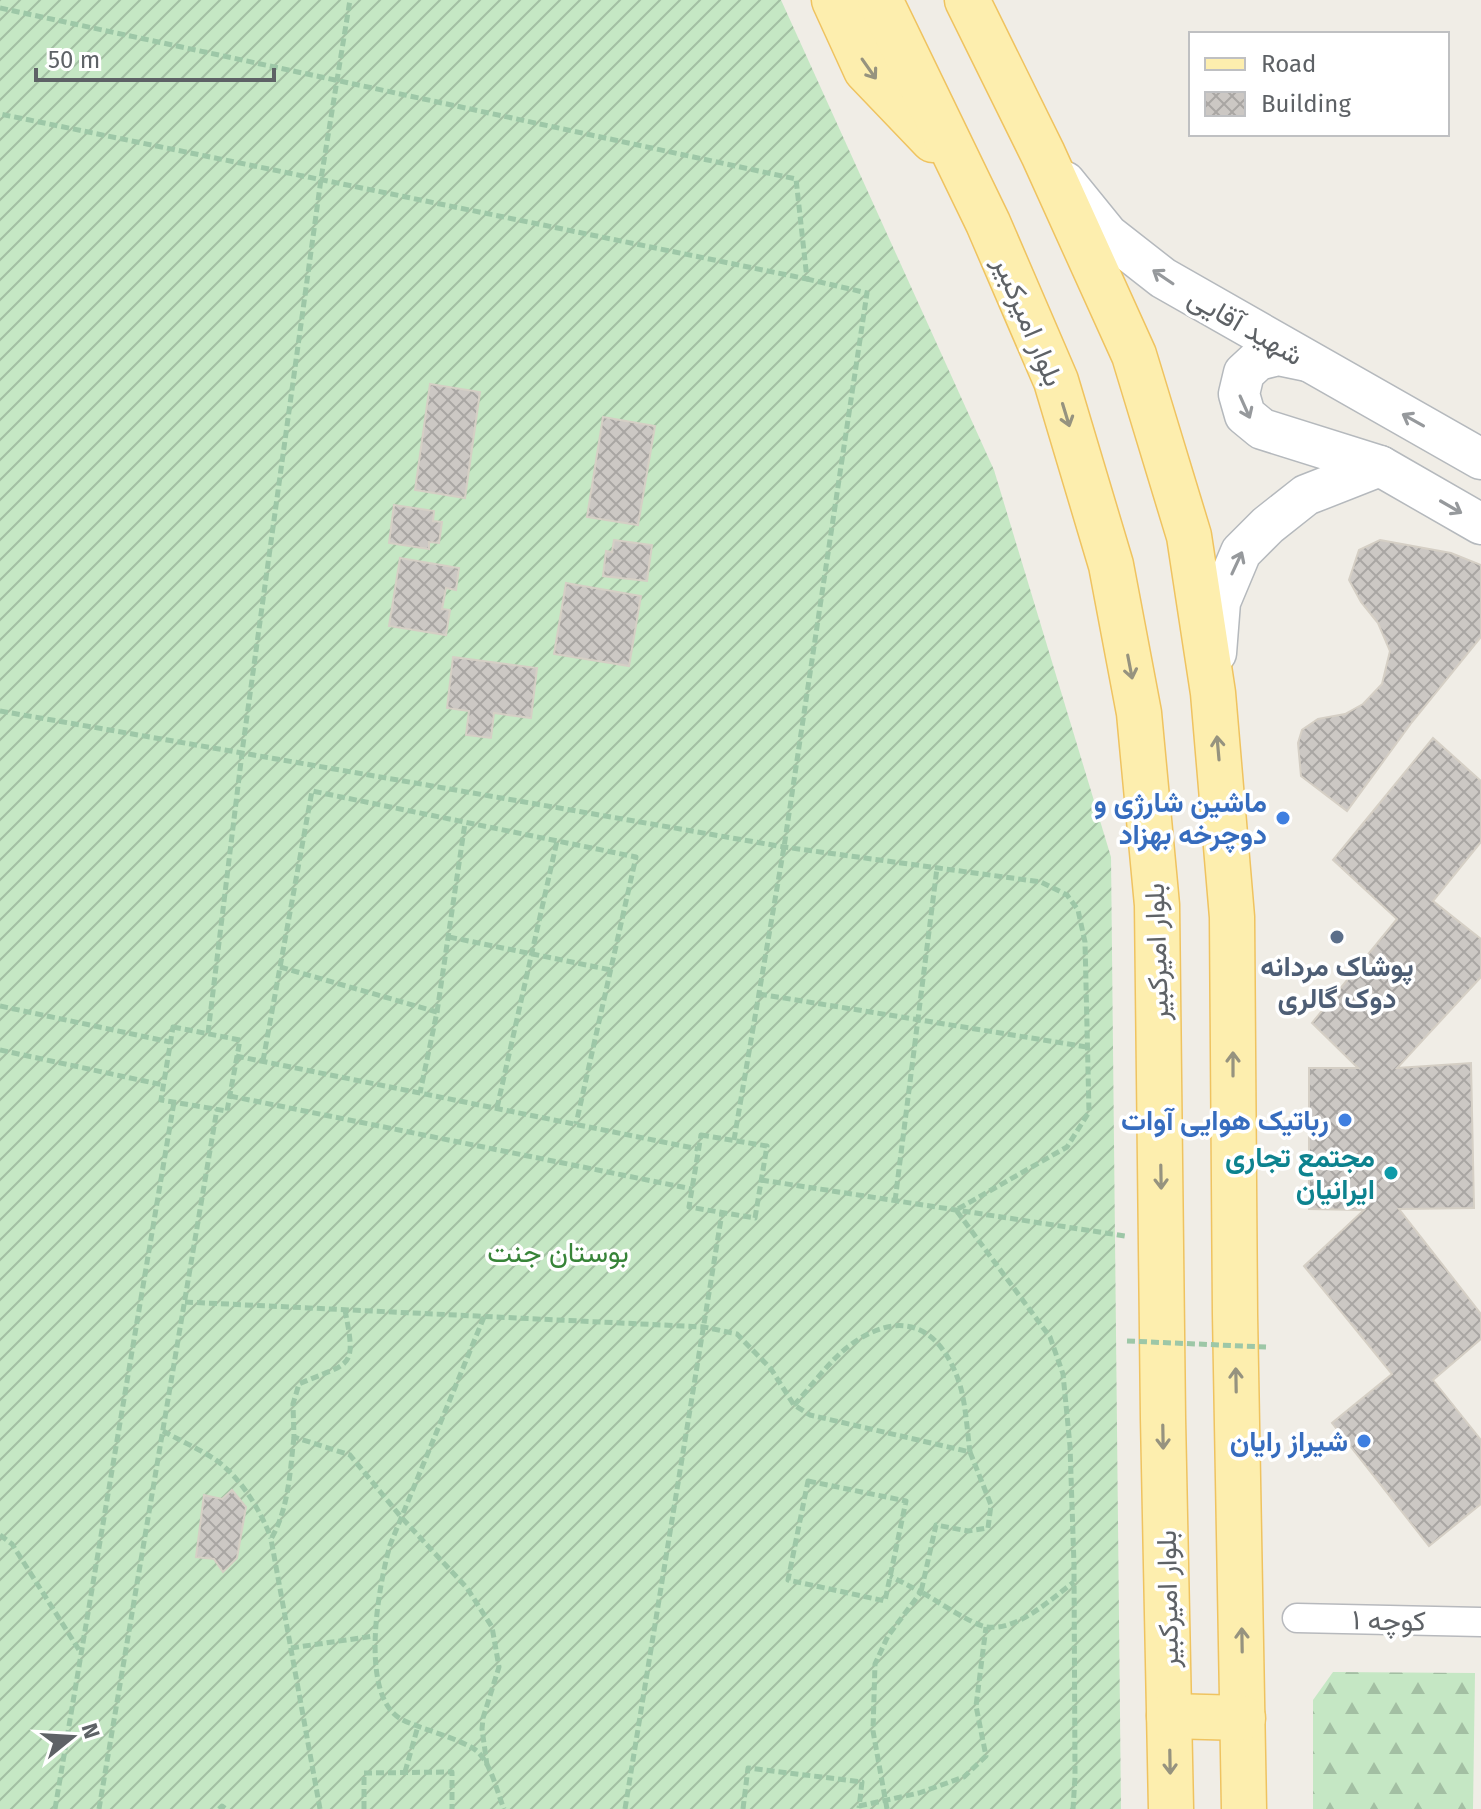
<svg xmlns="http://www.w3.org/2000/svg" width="1481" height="1809" font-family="'Fira Sans',Vazirmatn,sans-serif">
<defs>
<pattern id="forest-firs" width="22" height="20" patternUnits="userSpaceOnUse" patternTransform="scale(2)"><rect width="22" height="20" fill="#c5e7c4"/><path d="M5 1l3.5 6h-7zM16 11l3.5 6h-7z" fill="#a3bfa3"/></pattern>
<pattern id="garden-furrows" width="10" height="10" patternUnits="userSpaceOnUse" patternTransform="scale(2)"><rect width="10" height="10" fill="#c5e7c4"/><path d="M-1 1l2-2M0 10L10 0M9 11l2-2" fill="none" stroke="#a3bfa3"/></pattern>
<pattern id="building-cross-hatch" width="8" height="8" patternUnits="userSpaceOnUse" patternTransform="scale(2)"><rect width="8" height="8" fill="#ccc8c4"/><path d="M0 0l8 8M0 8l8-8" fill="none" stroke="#a9a6a3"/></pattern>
</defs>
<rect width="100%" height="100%" fill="#f0ede6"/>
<path fill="url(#forest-firs)" d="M 1333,1672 L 1475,1673 L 1473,1809 L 1313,1809 L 1313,1700 Z"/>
<path fill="url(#garden-furrows)" d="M 0,0 L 781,0 L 994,470 L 1111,857 L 1121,1809 L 0,1809 Z"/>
<g fill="url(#building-cross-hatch)" stroke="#d5cfc5" stroke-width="2">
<path d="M 430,384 L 480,392 L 465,498 L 415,490 Z"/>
<path d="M 603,417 L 655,426 L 638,525 L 587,517 Z"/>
<path d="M 394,505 L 434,511 L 433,521 L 442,522 L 439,543 L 429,542 L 429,549 L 389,543 Z"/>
<path d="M 614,540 L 652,545 L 647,581 L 603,576 L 606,551 L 612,552 Z"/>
<path d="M 1380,540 L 1451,553 L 1481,565 L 1481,637 L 1412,722 L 1347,811 L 1301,776 L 1298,743 L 1302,730 L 1318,719 L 1345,714 L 1363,704 L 1382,684 L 1390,651 L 1378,623 L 1361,602 L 1349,580 L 1359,550 Z"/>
<path d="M 400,558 L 459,568 L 456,590 L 446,588 L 442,609 L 450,610 L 446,635 L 389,626 Z"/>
<path d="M 566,583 L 641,596 L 629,666 L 554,654 Z"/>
<path d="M 453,657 L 537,668 L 531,718 L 494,713 L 491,738 L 466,735 L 469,711 L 447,708 Z"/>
<path d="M 1433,738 L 1481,781 L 1481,842 L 1433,901 L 1481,939 L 1481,977 L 1397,1068 L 1471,1063 L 1474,1208 L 1399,1209 L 1481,1314 L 1481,1339 L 1433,1380 L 1481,1440 L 1481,1504 L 1429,1546 L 1332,1423 L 1392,1374 L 1304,1266 L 1364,1210 L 1309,1209 L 1309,1068 L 1358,1068 L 1312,1023 L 1397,919 L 1333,860 Z"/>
<path d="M 232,1490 L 246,1507 L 237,1558 L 223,1572 L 214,1559 L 196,1557 L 204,1495 L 222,1499 Z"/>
</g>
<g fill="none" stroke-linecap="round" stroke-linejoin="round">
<defs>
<path id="minor" d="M 1297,1618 L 1481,1622"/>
<g id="secondary">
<path d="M 1065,182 L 1108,235 L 1163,278 L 1481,459"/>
<path d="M 1307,361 L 1278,355 L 1258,360 L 1244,373 L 1239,394 L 1245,415 L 1262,429 L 1380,466"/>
<path d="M 1216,653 L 1220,602 L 1241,552 L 1268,525 L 1306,495 L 1380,466 L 1481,524"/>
</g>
<g id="primary">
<path d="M 834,0 L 866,70 L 933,140"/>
<path d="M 880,0 L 988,223 L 1056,381 L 1111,565 L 1139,713 L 1157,905 L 1163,1418 L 1171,1809"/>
<path d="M 967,0 L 1043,154 L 1134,355 L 1189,536 L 1213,693 L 1232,917 L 1235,1314 L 1244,1809"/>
<path d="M 1169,1716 L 1243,1718"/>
</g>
</defs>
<use href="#minor" stroke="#b7b9bd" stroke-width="31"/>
<use href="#secondary" stroke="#b5b9bd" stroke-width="43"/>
<use href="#primary" stroke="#efc360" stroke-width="47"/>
<g stroke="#9dc7a7" stroke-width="5" stroke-dasharray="8 4" stroke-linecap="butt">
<path d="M 0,8 L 796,179 L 807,279 L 0,114"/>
<path d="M 0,711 L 784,847 L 1041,882 L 1067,895 L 1078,910 L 1085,942 L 1089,1112 L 1067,1147 L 956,1210 L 1050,1337 L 1063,1374 L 1070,1446 L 1074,1565 L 1075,1777 L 1073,1809"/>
<path d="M 449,937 L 611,970"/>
<path d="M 280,967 L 437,1012 L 420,1093"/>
<path d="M 759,994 L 1087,1047"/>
<path d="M 0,1006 L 170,1042"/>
<path d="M 437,1012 L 465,823"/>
<path d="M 173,1027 L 240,1040 L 227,1111 L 161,1100 Z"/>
<path d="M 208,1033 L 243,745 L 321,179 L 350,0"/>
<path d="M 0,1050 L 163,1085"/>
<path d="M 236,1056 L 698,1149"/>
<path d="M 263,1061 L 312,791 L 636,857 L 576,1124"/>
<path d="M 230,1096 L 692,1189"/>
<path d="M 497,1108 L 557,841"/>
<path d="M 701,1135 L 767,1146 L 755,1218 L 689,1207 Z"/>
<path d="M 734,1140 L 784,847 L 867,293 L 807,279"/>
<path d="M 761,1180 L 1125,1236"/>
<path d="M 895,1201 L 937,868"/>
<path d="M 185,1302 L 704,1327 L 737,1334 L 771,1369 L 794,1405 L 810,1415 L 970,1452 L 991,1505 L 988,1528 L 968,1531 L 936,1525 L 921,1592 C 936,1600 972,1625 987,1627 C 1018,1631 1051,1599 1074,1582"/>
<path d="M 345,1310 C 357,1371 351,1361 299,1384 L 293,1404 L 294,1437 L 350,1455 L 401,1517 L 467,1588 L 492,1627 L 499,1667 L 483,1718 L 482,1729 L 487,1765"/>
<path d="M 484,1317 L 390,1545 C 379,1584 358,1695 401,1719 C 419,1729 467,1740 479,1753 C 492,1767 497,1792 504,1809"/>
<path d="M 794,1405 C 811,1387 830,1360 849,1346 C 901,1307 941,1326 960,1385 C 966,1406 967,1430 970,1452"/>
<path d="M 163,1431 C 179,1440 197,1448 213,1458 C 239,1475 260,1509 271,1538"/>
<path d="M 294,1437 C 290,1471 289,1508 271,1539 L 320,1809"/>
<path d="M 808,1481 L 906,1501 L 885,1601 L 788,1580 Z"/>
<path d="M 0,1535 L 12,1544 L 81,1653"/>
<path d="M 291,1648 L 374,1636"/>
<path d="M 405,1772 L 418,1726"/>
<path d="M 859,1806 L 919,1793 L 964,1777 L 986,1756 L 976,1706 L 986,1627"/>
<path d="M 55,1809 L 174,1102"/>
<path d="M 99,1809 L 217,1109"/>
<path d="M 219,1809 L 222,1806 L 226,1809"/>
<path d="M 364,1809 L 364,1773 L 452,1772 L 452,1809"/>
<path d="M 625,1809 L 722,1213"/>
<path d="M 743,1809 L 748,1768 L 862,1782 L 859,1808"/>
<path d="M 887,1809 L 873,1731 L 875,1664 L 888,1636 L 921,1592 L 890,1576"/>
</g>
<use href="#minor" stroke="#fff" stroke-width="28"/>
<use href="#secondary" stroke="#fff" stroke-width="40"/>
<use href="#primary" stroke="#fdeeae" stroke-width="44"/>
<path stroke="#9dc7a7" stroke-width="5" stroke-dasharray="8 4" stroke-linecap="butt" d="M 1127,1341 L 1266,1347"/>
</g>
<defs><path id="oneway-shaft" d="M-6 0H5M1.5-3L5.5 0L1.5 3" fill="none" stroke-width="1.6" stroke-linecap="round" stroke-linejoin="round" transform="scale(2)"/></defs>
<g stroke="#96937f">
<use href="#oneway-shaft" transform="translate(869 69) rotate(55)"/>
<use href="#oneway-shaft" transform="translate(1066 415) rotate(73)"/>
<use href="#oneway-shaft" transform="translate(1130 667) rotate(79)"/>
<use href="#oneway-shaft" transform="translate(1218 748) rotate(-95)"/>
<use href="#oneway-shaft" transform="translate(1233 1064) rotate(-90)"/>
<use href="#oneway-shaft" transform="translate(1161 1177) rotate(89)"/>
<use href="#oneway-shaft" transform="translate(1236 1380) rotate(-91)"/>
<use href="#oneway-shaft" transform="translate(1163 1437) rotate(89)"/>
<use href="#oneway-shaft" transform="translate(1242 1640) rotate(-91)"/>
<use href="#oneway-shaft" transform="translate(1170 1762) rotate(89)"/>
</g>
<g stroke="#96999c">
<use href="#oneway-shaft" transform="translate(1163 277) rotate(-146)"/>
<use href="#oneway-shaft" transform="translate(1245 407) rotate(66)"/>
<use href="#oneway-shaft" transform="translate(1413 420) rotate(-151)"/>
<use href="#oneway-shaft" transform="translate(1451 507) rotate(30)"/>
<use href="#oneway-shaft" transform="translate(1237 563) rotate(-65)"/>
</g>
<g fill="#3f7fe0" stroke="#fff" stroke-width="3">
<circle cx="1283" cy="818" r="8"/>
<circle cx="1345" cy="1120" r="8"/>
<circle cx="1364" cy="1441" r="8"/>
</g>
<circle fill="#5c6f8a" stroke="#fff" stroke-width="3" cx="1337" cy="937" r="8"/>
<circle fill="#0f9aa8" stroke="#fff" stroke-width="3" cx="1391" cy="1173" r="8"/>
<g text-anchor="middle" stroke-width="7" stroke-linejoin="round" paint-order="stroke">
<g font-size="28" fill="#5e6266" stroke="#fff">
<text transform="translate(1029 321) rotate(67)" y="10">بلوار امیرکبیر</text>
<text transform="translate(1246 326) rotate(30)" y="10">شهید آقایی</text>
<text transform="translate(1156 952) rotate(-92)" y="10">بلوار امیرکبیر</text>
<text transform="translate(1167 1599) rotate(-91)" y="10">بلوار امیرکبیر</text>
<text transform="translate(1389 1620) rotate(1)" y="10">کوچه ۱</text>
</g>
<g font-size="28" font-weight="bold" fill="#366cbe" stroke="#fff" text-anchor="end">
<text x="1267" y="812">ماشین شارژی و<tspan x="1267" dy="32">دوچرخه بهزاد</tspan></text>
<text x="1329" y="1130">رباتیک هوایی آوات</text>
<text x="1348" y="1451">شیراز رایان</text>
</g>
<g font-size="28" font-weight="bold" fill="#4e5e75" stroke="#fff">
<text x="1337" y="976">پوشاک مردانه<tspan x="1337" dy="32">دوک گالری</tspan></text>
</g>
<g font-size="28" font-weight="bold" fill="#0d838f" stroke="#fff" text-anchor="end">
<text x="1375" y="1167">مجتمع تجاری<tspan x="1375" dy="32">ایرانیان</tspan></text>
</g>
<g font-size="28" fill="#378438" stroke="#fff">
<text x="558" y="1262">بوستان جنت</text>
</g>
</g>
<rect x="1189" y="32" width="260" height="104" fill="#ffffff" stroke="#bfc0c2" stroke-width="2"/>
<rect x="1205" y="58" width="40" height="12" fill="#fdeeae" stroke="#bfc0c2" stroke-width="2"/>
<text x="1261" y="72" font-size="24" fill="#5e6266">Road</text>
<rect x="1205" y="92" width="40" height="24" fill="url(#building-cross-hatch)" stroke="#bfc0c2" stroke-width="2"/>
<text x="1261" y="112" font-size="24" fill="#5e6266">Building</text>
<g transform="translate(72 1737) rotate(72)" stroke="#ffffff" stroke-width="6" paint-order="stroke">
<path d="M0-6L14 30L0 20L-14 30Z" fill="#5e6266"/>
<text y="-12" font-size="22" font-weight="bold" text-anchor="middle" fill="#5e6266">N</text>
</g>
<path d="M36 68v12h238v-12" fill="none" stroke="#5e6266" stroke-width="4"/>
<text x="48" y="68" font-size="24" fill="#5e6266" stroke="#ffffff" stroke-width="6" paint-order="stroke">50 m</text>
</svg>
